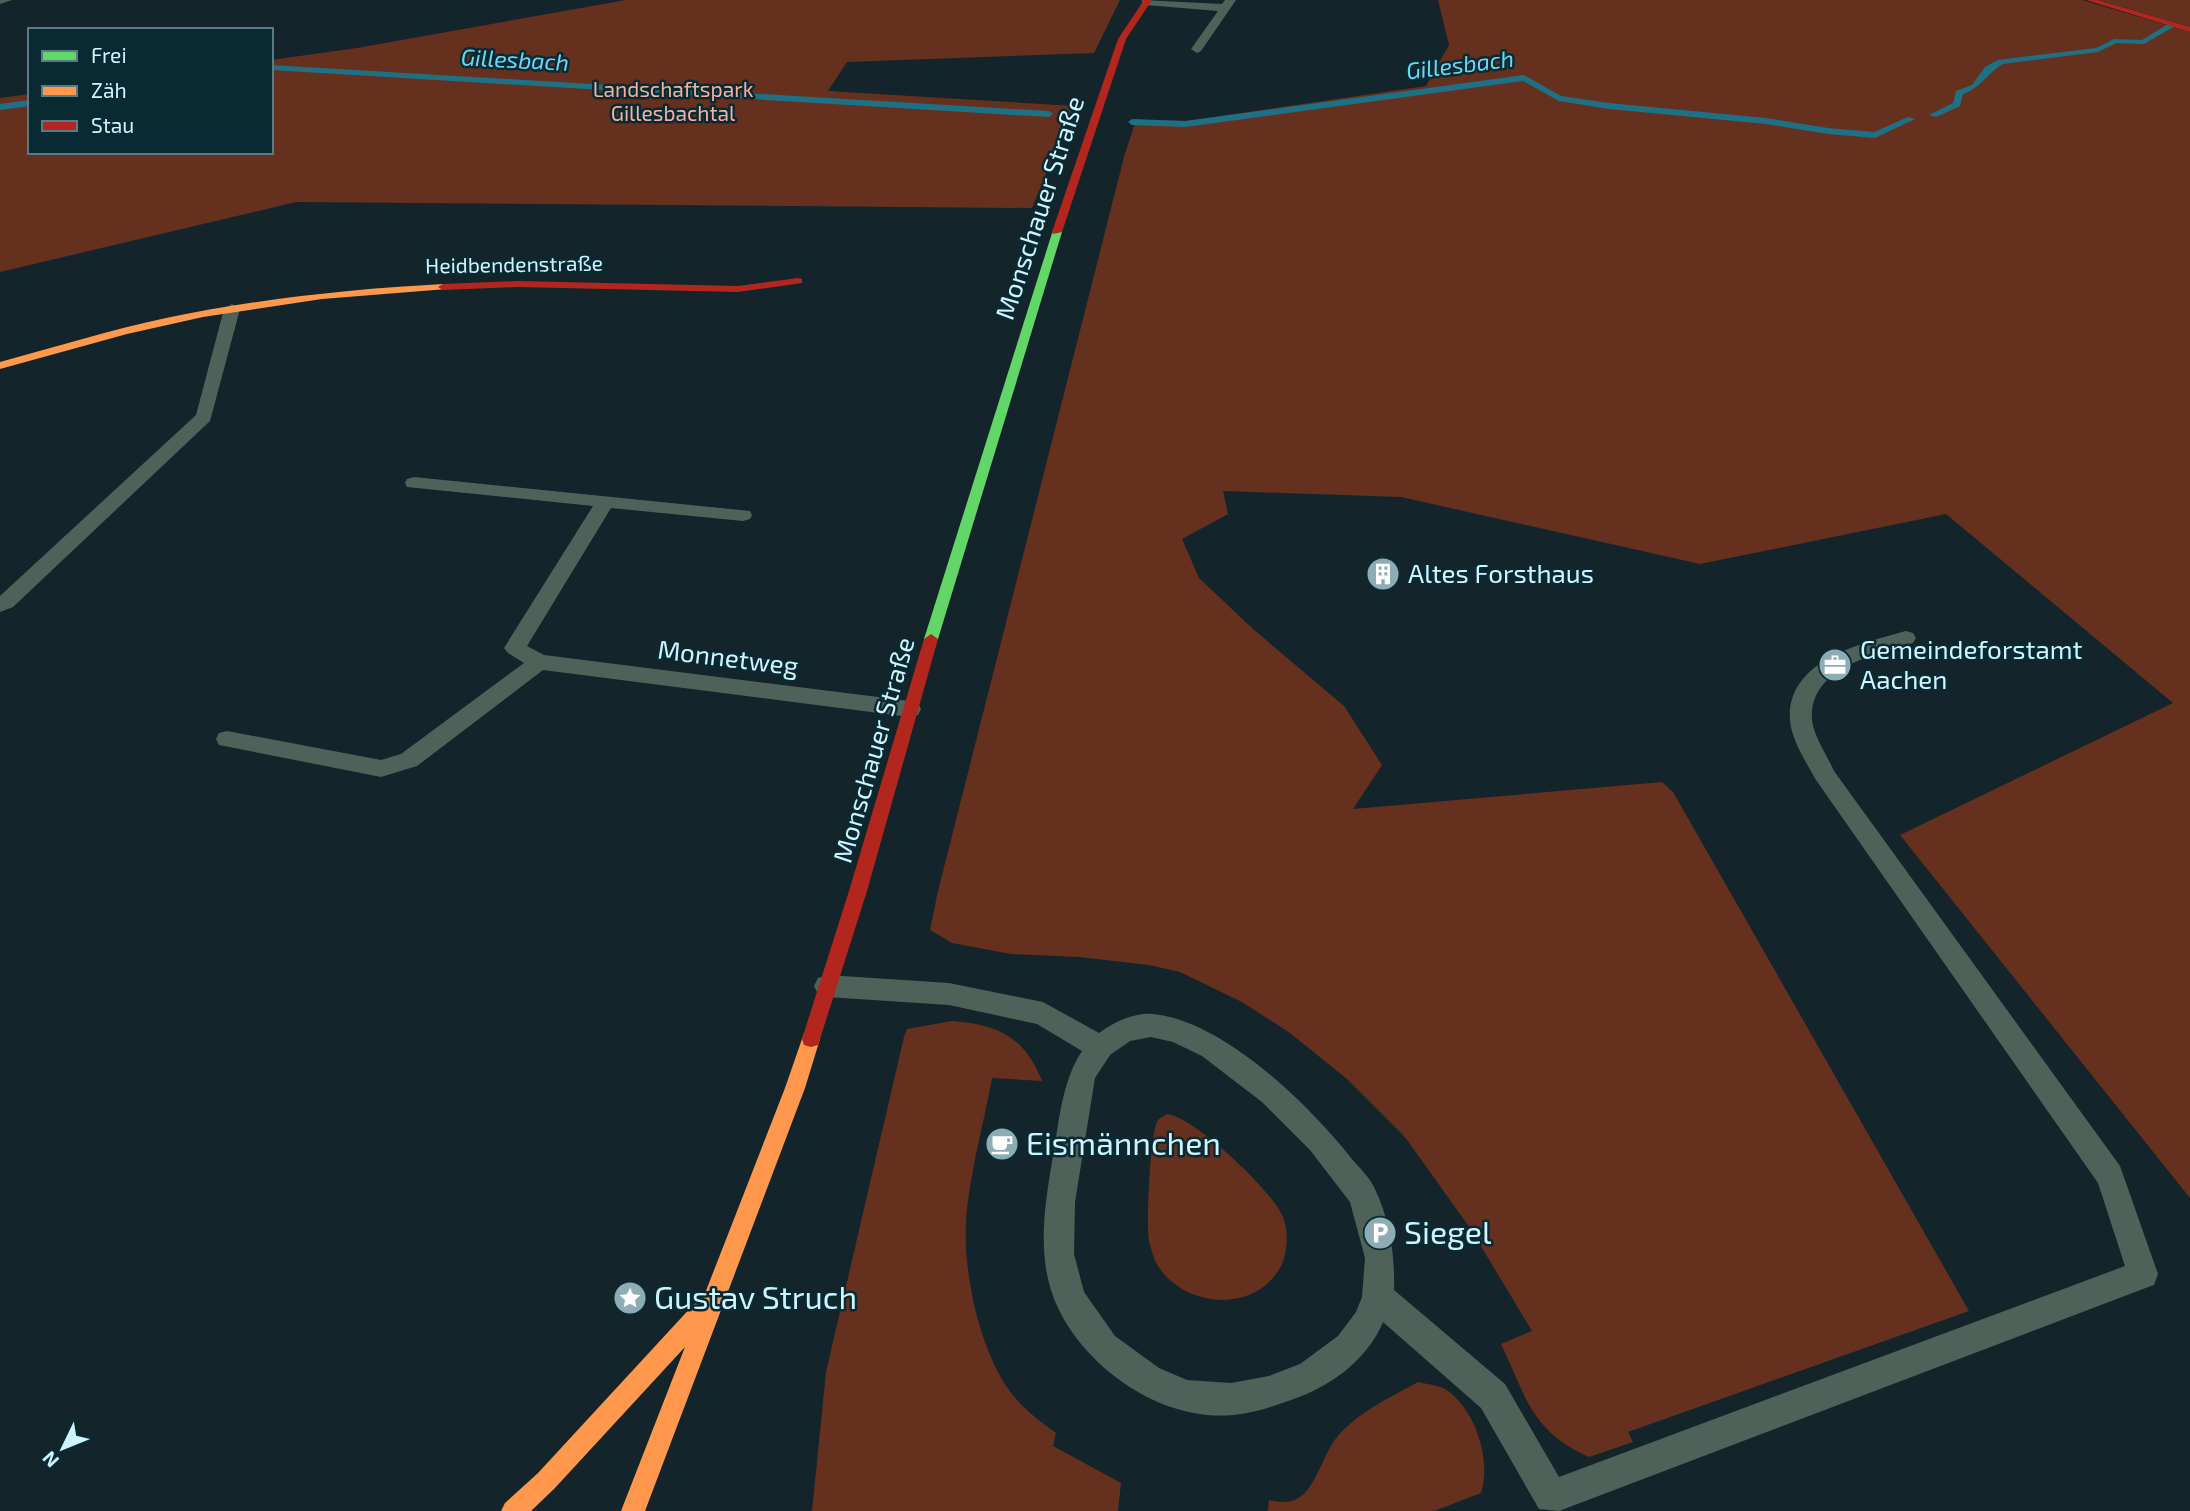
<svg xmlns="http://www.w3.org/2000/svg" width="2190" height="1511" font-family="'Exo 2',sans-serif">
<rect width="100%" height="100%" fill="#13252a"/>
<g fill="#66301f">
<path d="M 626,0 L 1120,0 L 1094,53 L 847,62 L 828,91 L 1074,106 L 1032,208 L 296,202 L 0,272 L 0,98 L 30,94 L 30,152 L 271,152 L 271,60 L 357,48 Z"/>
<path d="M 1438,0 L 2082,0 L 2190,32 L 2190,1198 L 1900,835 L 2173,703 L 1946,514 L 1700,564 L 1401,497 L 1223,491 L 1228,514 L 1182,539 L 1199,578 L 1253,629 L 1344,706 L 1382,765 L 1353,809 L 1662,782 L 1673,792 L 1969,1311 L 1628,1432 L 1633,1442 L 1589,1457 C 1530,1430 1527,1398 1501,1344 L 1532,1331 L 1470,1228 L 1405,1137 L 1347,1079 L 1290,1033 L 1242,1002 L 1180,972 L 1149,965 L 1079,957 L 1011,954 L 952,943 L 930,930 L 938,891 L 1124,157 L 1136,120 L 1187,121 L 1426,86 L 1449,45 Z"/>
<path d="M 2099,0 L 2190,0 L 2190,27 Z"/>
<path d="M 952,1021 C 997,1024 1025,1037 1042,1081 L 992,1078 C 984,1122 969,1177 966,1221 C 963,1272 979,1348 1009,1390 C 1022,1408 1039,1421 1056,1433 L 1053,1446 L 1121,1483 L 1118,1511 L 812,1511 L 826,1372 L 904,1037 L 907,1029 Z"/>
<path d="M 1167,1114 C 1194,1117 1268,1187 1281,1213 C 1289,1227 1288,1250 1282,1264 C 1258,1314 1186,1309 1158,1266 C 1154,1260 1151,1249 1149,1241 C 1146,1225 1150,1131 1158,1120 C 1160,1118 1164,1116 1167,1114 Z"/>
<path d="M 1418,1382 C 1426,1384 1438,1385 1445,1389 C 1475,1408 1492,1460 1481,1493 L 1434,1511 L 1265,1511 L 1268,1511 L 1269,1500 C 1280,1502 1291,1504 1300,1497 C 1315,1487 1323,1457 1334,1441 C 1354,1414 1389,1398 1418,1382 Z"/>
</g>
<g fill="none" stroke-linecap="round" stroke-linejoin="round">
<g fill="#1e7184" fill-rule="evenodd">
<path d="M 2168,24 L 2175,26 L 2144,44 L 2116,43 L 2098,52 L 2003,64 C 1987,73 1981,88 1963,94 L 1960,106 L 1936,117 L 1929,115 L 1953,103 L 1956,91 L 1972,85 L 1985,67 L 1998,60 L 2096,48 L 2114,39 L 2142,40 Z"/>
<path d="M 271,65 L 1049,111 L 1053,114 L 1049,117 L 271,70 Z"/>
<path d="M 1524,75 L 1561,96 L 1609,103 L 1766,118 L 1828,128 L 1874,132 L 1908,117 L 1915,119 L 1875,138 L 1828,134 L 1766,124 L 1609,109 L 1559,101 L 1523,81 L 1185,127 L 1132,125 L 1128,122 L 1132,119 L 1185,121 Z"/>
<path d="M 30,100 L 30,106 L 0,110 L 0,104 Z"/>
</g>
<g fill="#4f625a" fill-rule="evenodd">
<path d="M 0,0 L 12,0 L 0,4 Z"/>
<path d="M 1142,0 L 1222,4 L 1225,0 L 1236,0 L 1201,51 L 1197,53 L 1191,49 L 1218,11 L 1146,5 L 1142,4 Z"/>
<path d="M 232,304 L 240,309 L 210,421 L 13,607 L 0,612 L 0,596 L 196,415 L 224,309 Z"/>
<path d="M 414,477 L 750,511 L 752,515 L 750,519 L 743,521 L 611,508 L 527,646 L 544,655 L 910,701 L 918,703 L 921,709 L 918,715 L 910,717 L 543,670 L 417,766 L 381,777 L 219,745 L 216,739 L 219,733 L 227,731 L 381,760 L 401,754 L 524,663 L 508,653 L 504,648 L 593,506 L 407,487 L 405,483 L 407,479 Z"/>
<path d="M 1906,631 L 1913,633 L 1916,638 L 1913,643 C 1876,654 1808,668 1812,720 C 1814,737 1827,755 1834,771 L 2120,1166 L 2158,1274 L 2154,1285 L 2143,1289 L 1559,1511 L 1539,1509 L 1481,1408 L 1383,1322 C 1368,1358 1334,1384 1299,1397 C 1277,1405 1256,1413 1233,1415 C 1162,1422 1087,1369 1058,1308 C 1036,1262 1044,1209 1052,1162 C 1059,1124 1061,1083 1082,1051 L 1037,1024 L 949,1005 L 827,997 L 818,994 L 814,986 L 818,978 L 827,975 L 949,983 L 1043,1002 L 1099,1033 C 1114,1022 1135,1012 1153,1014 C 1224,1021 1309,1105 1351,1158 C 1359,1167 1369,1177 1374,1187 C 1390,1220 1395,1254 1394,1290 L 1505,1384 L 1559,1477 L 2125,1266 L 2098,1183 L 1816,780 C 1807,764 1791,739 1790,720 C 1786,660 1863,643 1906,631 ZM 1151,1037 L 1173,1042 L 1202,1056 L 1262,1102 L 1310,1150 L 1350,1202 L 1365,1258 L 1362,1297 L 1356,1312 L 1338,1336 L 1300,1364 L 1269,1376 L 1231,1383 L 1187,1380 L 1159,1368 L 1115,1336 L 1084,1292 L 1074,1254 L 1075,1202 L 1095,1078 L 1110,1055 L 1130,1041 Z"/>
</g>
<path fill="#63d668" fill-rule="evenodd" d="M 1053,230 L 1062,232 L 938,639 L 931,644 L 926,642 L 924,639 Z"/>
<g fill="#ff974d" fill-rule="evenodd">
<path d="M 443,284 L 448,287 L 447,289 L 322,299 L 203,317 L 127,334 L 0,369 L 0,362 C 55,347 110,330 166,318 C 257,299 350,289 443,284 Z"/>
<path d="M 811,1031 L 818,1033 L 820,1039 L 805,1088 L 645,1511 L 621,1511 L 685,1347 L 554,1489 L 531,1511 L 501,1511 L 505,1503 L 538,1473 L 694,1304 L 702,1301 L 785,1088 L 802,1039 L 804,1033 Z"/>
</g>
<g fill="#b3261e" fill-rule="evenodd">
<path d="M 1144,0 L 1152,0 L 1126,39 L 1062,232 L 1053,234 L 1052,232 L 1118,39 Z"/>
<path d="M 2086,0 L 2098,0 L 2190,27 L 2190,32 Z"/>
<path d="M 798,278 L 802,279 L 802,283 L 738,292 L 518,287 L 443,290 L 438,287 L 443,284 L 518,281 L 738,286 Z"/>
<path d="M 931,634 L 938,639 L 867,891 L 820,1039 L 818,1045 L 811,1047 L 804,1045 L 802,1039 L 849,891 L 924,639 Z"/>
</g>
</g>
<defs>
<symbol id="building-disc" viewBox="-11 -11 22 22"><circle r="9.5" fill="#8eacb4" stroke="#0a2a33"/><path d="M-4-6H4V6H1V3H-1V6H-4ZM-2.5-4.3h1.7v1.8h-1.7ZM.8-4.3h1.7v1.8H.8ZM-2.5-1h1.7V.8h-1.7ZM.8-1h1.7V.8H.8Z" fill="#fff"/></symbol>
<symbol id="office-disc" viewBox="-11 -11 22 22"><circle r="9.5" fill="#8eacb4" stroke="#0a2a33"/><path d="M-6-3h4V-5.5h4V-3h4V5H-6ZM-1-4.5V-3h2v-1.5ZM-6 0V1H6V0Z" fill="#fff"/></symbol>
<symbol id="cafe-disc" viewBox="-11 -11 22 22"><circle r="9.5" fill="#8eacb4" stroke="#0a2a33"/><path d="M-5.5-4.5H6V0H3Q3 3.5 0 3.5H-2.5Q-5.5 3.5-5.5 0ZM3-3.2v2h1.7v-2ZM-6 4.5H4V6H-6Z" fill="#fff"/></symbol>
<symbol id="parking-disc" viewBox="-11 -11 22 22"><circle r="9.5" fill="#8eacb4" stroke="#0a2a33"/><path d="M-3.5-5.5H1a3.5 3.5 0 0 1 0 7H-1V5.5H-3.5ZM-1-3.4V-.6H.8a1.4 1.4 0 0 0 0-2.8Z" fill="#fff"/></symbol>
<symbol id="sight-disc" viewBox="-11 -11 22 22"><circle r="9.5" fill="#8eacb4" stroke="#0a2a33"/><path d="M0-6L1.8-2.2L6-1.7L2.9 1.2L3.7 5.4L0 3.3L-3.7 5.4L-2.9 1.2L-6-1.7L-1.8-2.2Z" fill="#fff"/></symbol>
</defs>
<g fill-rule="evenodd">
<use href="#building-disc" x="1364" y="555" width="38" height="38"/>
<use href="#office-disc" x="1816" y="646" width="38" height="38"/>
<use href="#cafe-disc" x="983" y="1125" width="38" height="38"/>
<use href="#parking-disc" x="1361" y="1214" width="38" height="38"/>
<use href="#sight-disc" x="611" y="1279" width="38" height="38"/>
</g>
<g text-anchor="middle" stroke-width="5" stroke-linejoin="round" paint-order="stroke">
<g font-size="21" fill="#f4b29d" stroke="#0a2a33">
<text x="673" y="97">Landschaftspark<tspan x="673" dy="24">Gillesbachtal</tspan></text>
</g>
<g font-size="21" fill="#d0f4ff" stroke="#0a2a33">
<text transform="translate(514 265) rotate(-1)" y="7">Heidbendenstraße</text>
</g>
<g font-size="23" font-style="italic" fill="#68d8f7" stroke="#0a2a33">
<text transform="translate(515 60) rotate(3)" y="8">Gillesbach</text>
<text transform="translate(1460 65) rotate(-7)" y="8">Gillesbach</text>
</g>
<g font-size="26" fill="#d0f4ff" stroke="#0a2a33">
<text transform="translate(1040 208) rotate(-72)" y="9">Monschauer Straße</text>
<text transform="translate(728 658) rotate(7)" y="9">Monnetweg</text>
<text transform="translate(874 750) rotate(-74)" y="9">Monschauer Straße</text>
</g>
<g font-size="26" fill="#d0f4ff" stroke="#0a2a33" text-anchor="start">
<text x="1408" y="583">Altes Forsthaus</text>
<text x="1860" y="659">Gemeindeforstamt<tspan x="1860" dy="30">Aachen</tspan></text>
</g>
<g font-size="32" fill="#d0f4ff" stroke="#0a2a33" text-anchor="start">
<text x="1026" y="1155">Eismännchen</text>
<text x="1404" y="1244">Siegel</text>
<text x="654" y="1309">Gustav Struch</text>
</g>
</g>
<rect x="28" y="28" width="245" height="126" fill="#0a2a33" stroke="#597b85" stroke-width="2"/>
<rect x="42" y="51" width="35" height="10" fill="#63d668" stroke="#597b85" stroke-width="2"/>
<text x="91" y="63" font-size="21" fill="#d0f4ff">Frei</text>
<rect x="42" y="86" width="35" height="10" fill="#ff974d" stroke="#597b85" stroke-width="2"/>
<text x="91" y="98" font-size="21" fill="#d0f4ff">Zäh</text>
<rect x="42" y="121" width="35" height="10" fill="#b3261e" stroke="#597b85" stroke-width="2"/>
<text x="91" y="133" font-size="21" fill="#d0f4ff">Stau</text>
<g transform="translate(63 1448) rotate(227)" stroke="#0a2a33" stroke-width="5" paint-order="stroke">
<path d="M0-5L12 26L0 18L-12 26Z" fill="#d0f4ff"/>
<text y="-10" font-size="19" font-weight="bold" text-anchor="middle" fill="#d0f4ff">N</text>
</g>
</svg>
